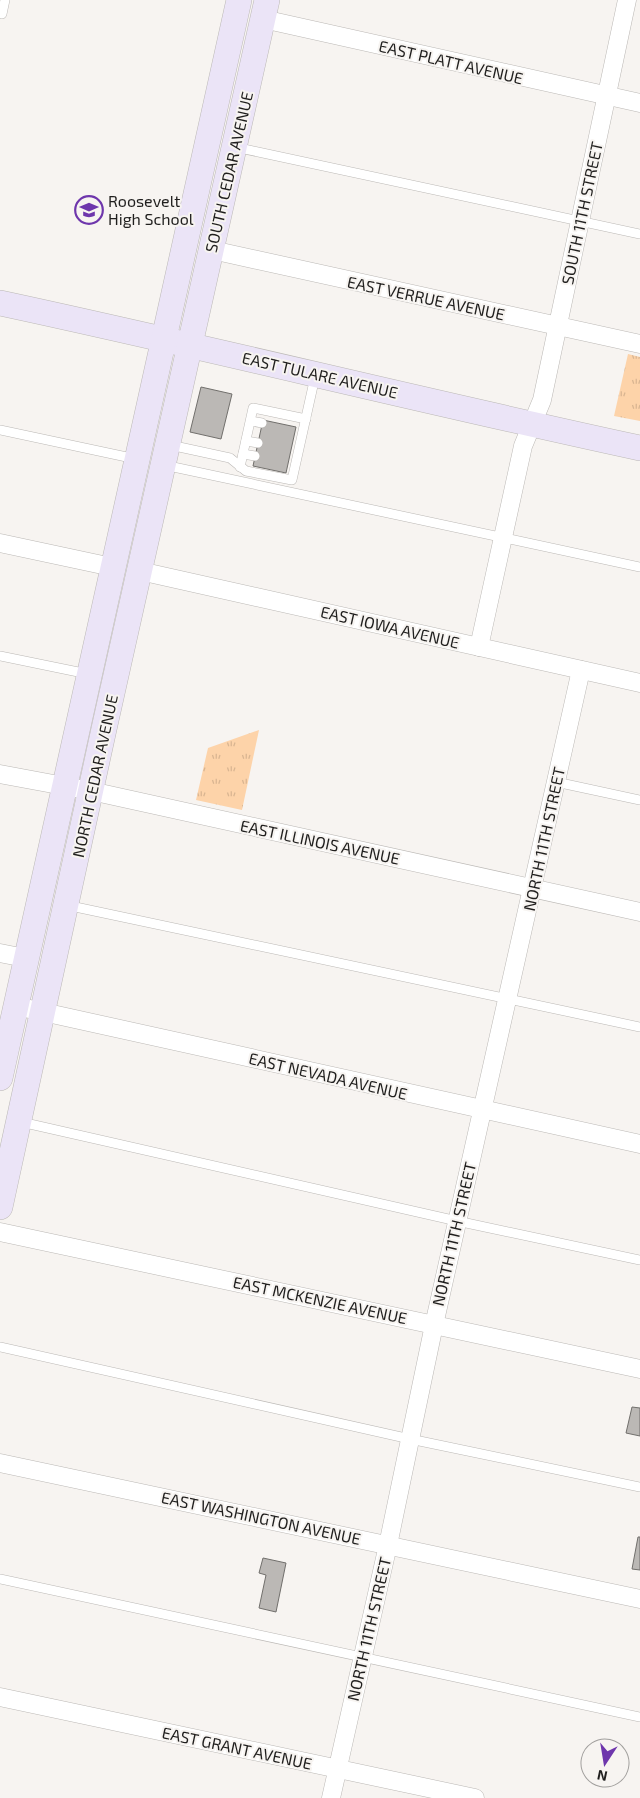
<svg xmlns="http://www.w3.org/2000/svg" width="640" height="1798" font-family="'Exo 2',sans-serif">
<defs>
<pattern id="grass-tufts" width="24" height="20" patternUnits="userSpaceOnUse" patternTransform="scale(1.25)"><rect width="24" height="20" fill="#fdd3a9"/><path d="M3 7l-1-3M5 7V3M7 7l1-3M15 17l-1-3M17 17v-4M19 17l1-3" fill="none" stroke="#d9b591"/></pattern>
</defs>
<rect width="100%" height="100%" fill="#f7f4f1"/>
<g fill="url(#grass-tufts)">
<path d="M 628,354 L 640,357 L 640,421 L 614,416 Z"/>
<path d="M 259,730 L 242,810 L 196,800 L 208,748 Z"/>
</g>
<g fill="#bbb8b5" stroke="#716f6c">
<path d="M 201,387 L 232,394 L 221,439 L 190,432 Z"/>
<path d="M 263,420 L 296,427 L 286,473 L 253,466 Z"/>
<path d="M 632,1407 L 640,1408 L 640,1436 L 626,1433 Z"/>
<path d="M 638,1537 L 640,1537 L 640,1570 L 632,1569 Z"/>
<path d="M 263,1558 L 286,1563 L 276,1612 L 259,1608 L 266,1575 L 259,1573 Z"/>
</g>
<g fill="none" stroke-linecap="round" stroke-linejoin="round">
<defs>
<g id="lane">
<path d="M 2,14 L 5,0"/>
<path d="M 235,147 L 640,234"/>
<path d="M 251,421 L 262,423"/>
<path d="M 0,430 L 136,459"/>
<path d="M 246,441 L 258,443"/>
<path d="M 170,445 L 230,458 L 246,471 L 292,480 L 315,377"/>
<path d="M 243,454 L 255,456"/>
<path d="M 164,465 L 640,567"/>
<path d="M 240,467 L 253,408 L 306,419"/>
<path d="M 0,656 L 88,674"/>
<path d="M 556,782 L 640,800"/>
<path d="M 66,905 L 640,1027"/>
<path d="M 21,1122 L 457,1221 L 640,1260"/>
<path d="M 0,1347 L 410,1439 L 640,1487"/>
<path d="M 0,1579 L 640,1717"/>
</g>
<g id="street">
<path d="M 263,19 L 640,103"/>
<path d="M 212,250 L 640,344"/>
<path d="M 0,543 L 112,567"/>
<path d="M 140,571 L 640,683"/>
<path d="M 479,647 L 523,446 L 542,400 L 627,0"/>
<path d="M 0,774 L 91,791 L 640,912"/>
<path d="M 0,953 L 25,958"/>
<path d="M 16,1006 L 640,1144"/>
<path d="M 0,1232 L 640,1369"/>
<path d="M 0,1463 L 640,1599"/>
<path d="M 0,1697 L 475,1798"/>
<path d="M 331,1798 L 388,1545 L 434,1325 L 581,670"/>
</g>
<g id="secondary">
<path d="M 0,303 C 214,349 426,402 640,448"/>
<path d="M 0,1078 L 239,0"/>
<path d="M 0,1207 L 104,729 L 267,0"/>
</g>
</defs>
<use href="#lane" stroke="#bbb8b5" stroke-width="10"/>
<use href="#street" stroke="#bbb8b5" stroke-width="19"/>
<use href="#secondary" stroke="#bbb8b5" stroke-width="26"/>
<use href="#lane" stroke="#fff" stroke-width="9"/>
<use href="#street" stroke="#fff" stroke-width="18"/>
<use href="#secondary" stroke="#ebe4f7" stroke-width="25"/>
</g>
<defs>
<symbol id="school-ring" viewBox="-11 -11 22 22"><circle r="9.5" fill="#f7f4f1" stroke="#6e36ac" stroke-width="1.5"/><path d="M0-5L7-2L0 1L-7-2ZM-4 1L0 2.5L4 1V4Q0 6-4 4Z" fill="#6e36ac"/></symbol>
</defs>
<g fill-rule="evenodd">
<use href="#school-ring" x="73" y="194" width="32" height="32"/>
</g>
<g text-anchor="middle" stroke-width="4" stroke-linejoin="round" paint-order="stroke">
<g font-size="16" fill="#201f1e" stroke="#f7f4f1">
<text transform="translate(451 62) rotate(13)" y="6">EAST PLATT AVENUE</text>
<text transform="translate(229 172) rotate(-77)" y="6">SOUTH CEDAR AVENUE</text>
<text transform="translate(582 213) rotate(-78)" y="6">SOUTH 11TH STREET</text>
<text transform="translate(426 298) rotate(12)" y="6">EAST VERRUE AVENUE</text>
<text transform="translate(320 375) rotate(13)" y="6">EAST TULARE AVENUE</text>
<text transform="translate(390 627) rotate(13)" y="6">EAST IOWA AVENUE</text>
<text transform="translate(95 776) rotate(-78)" y="6">NORTH CEDAR AVENUE</text>
<text transform="translate(544 839) rotate(-78)" y="6">NORTH 11TH STREET</text>
<text transform="translate(320 842) rotate(12)" y="6">EAST ILLINOIS AVENUE</text>
<text transform="translate(328 1076) rotate(13)" y="6">EAST NEVADA AVENUE</text>
<text transform="translate(454 1234) rotate(-77)" y="6">NORTH 11TH STREET</text>
<text transform="translate(320 1300) rotate(12)" y="6">EAST MCKENZIE AVENUE</text>
<text transform="translate(261 1518) rotate(12)" y="6">EAST WASHINGTON AVENUE</text>
<text transform="translate(369 1629) rotate(-77)" y="6">NORTH 11TH STREET</text>
<text transform="translate(237 1748) rotate(12)" y="6">EAST GRANT AVENUE</text>
</g>
<g font-size="16" fill="#201f1e" stroke="#f7f4f1" text-anchor="start">
<text x="108" y="207">Roosevelt<tspan x="108" dy="18">High School</tspan></text>
</g>
</g>
<g transform="translate(605 1763) rotate(192)"><circle r="24" fill="#f7f4f1" stroke="#a19f9d"/>
<path d="M0-4L9 19L0 12L-9 19Z" fill="#6e36ac"/>
<text y="-8" font-size="14" font-weight="bold" text-anchor="middle" fill="#201f1e">N</text>
</g>
</svg>
